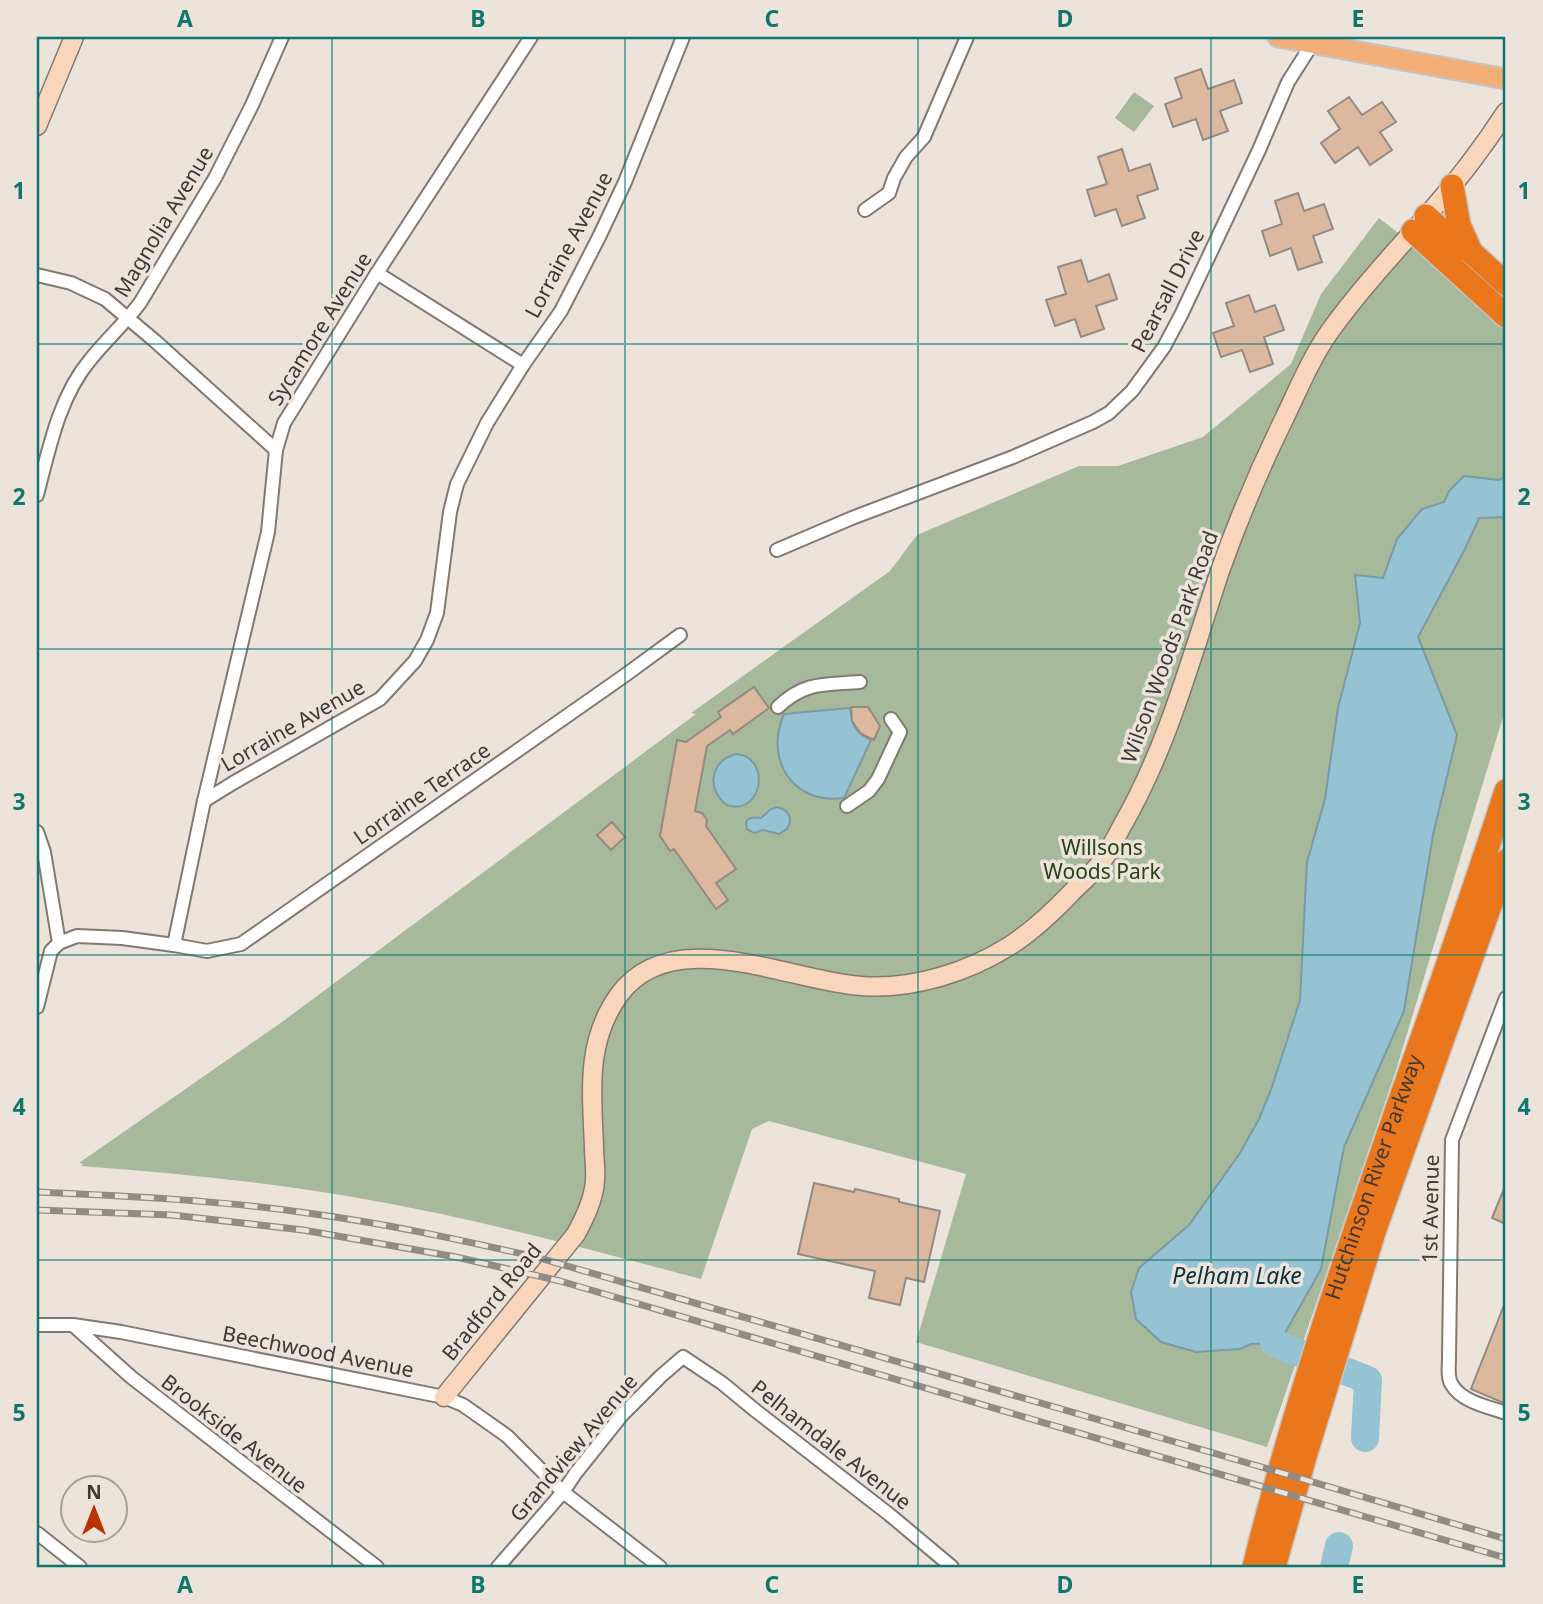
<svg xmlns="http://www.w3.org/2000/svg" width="1543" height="1604" font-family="'Noto Sans',sans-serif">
<rect width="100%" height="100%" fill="#ece3db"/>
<g fill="#a6b99b">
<path d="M 1134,92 L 1154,106 L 1134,132 L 1115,118 Z"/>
<path d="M 1379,218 L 1430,258 L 1506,327 L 1506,707 L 1396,1070 L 1267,1447 L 916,1342 L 966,1174 L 769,1121 L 752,1129 L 701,1279 C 591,1250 482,1220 370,1200 C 275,1183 178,1173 81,1166 L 83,1164 L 79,1163 L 282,1022 L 696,714 L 691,713 L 890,571 L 917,535 L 1079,466 L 1118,466 L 1203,437 L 1291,364 L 1321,294 Z"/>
</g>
<g fill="#95c3d3" stroke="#7b9aa4" stroke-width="2">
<path d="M 1464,476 L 1499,480 L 1504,477 L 1506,478 L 1506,517 L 1479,518 L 1465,549 L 1418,637 L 1457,735 L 1433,835 L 1404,1011 L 1344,1147 L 1321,1269 L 1285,1333 L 1274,1343 L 1251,1344 L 1240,1349 L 1196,1352 L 1161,1342 L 1136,1319 L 1131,1292 L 1139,1268 L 1189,1225 L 1240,1153 L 1259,1119 L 1272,1087 L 1300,1000 L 1307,862 L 1325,799 L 1338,708 L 1360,623 L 1355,575 L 1383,578 L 1397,539 L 1422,509 L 1444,502 L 1449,491 Z"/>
<path d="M 850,708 C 852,725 855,733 871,740 L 844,798 C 793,805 764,760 784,714 Z"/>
<path d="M 736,754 C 770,756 764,812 731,806 C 724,805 719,798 716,792 C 708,775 719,758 736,754 Z"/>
<path d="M 776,807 C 788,809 794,818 787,829 L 779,834 L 763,830 L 754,833 L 747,829 L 746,822 C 750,816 754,818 761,818 L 771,809 Z"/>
</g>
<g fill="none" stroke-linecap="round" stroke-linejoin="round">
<g stroke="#95c3d3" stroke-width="28">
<path d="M 1274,1343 L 1368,1380 L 1365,1438"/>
<path d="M 1334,1567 L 1339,1546"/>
</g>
</g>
<g fill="#dcb89f" stroke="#938a83" stroke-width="2">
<path d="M 1201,69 L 1208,89 L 1234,80 L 1242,103 L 1220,111 L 1228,131 L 1203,140 L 1196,119 L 1173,127 L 1165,104 L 1182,98 L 1175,78 Z"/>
<path d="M 1349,97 L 1362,115 L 1382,102 L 1396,122 L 1380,132 L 1392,150 L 1370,165 L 1358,147 L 1335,163 L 1321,143 L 1340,129 L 1328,111 Z"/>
<path d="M 1122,149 L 1129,171 L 1150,164 L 1158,189 L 1137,196 L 1145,218 L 1122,226 L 1116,209 L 1095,216 L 1087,190 L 1107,184 L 1098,157 Z"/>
<path d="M 1298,193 L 1304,211 L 1324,204 L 1333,229 L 1313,236 L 1322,262 L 1298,270 L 1291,248 L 1270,256 L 1262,231 L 1282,224 L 1275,201 Z"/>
<path d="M 1081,260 L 1088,282 L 1109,274 L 1117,299 L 1096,306 L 1104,329 L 1081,337 L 1075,319 L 1055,326 L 1046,300 L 1066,294 L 1058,267 Z"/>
<path d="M 1249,295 L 1255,312 L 1275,305 L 1284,330 L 1264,337 L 1273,364 L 1250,372 L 1242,350 L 1221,357 L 1213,333 L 1234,326 L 1226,303 Z"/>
<path d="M 754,687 L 769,708 L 733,734 L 730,730 L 707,746 L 695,811 L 702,813 L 707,820 L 706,826 L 736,869 L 716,883 L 728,900 L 716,909 L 674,849 L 670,851 L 660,836 L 677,740 L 686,742 L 721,717 L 718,712 Z"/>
<path d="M 851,707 L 868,707 L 880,726 L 874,740 L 861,734 L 852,721 Z"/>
<path d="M 612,822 L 625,837 L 611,850 L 597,835 Z"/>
<path d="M 814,1183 L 854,1192 L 855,1189 L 899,1199 L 899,1202 L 940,1211 L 924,1282 L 906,1278 L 900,1305 L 869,1298 L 875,1271 L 798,1254 Z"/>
<path d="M 1506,1184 L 1506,1224 L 1492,1218 Z"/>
<path d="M 1506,1300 L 1506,1404 L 1471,1389 Z"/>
</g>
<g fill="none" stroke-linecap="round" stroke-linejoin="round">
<defs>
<g id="street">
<path d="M 865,210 L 889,193 L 894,178 L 906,157 L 924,137 L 967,37"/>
<path d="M 377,273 L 523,365"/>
<path d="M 37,275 L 71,283 L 105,299 L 155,341 L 276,450"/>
<path d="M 37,495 C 49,449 59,397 90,360 C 106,340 125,323 140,303 L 215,178 L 252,105 L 282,37"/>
<path d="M 777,550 L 852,518 L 1013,457 L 1093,422 L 1109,413 L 1132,391 L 1164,347 L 1181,315 L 1259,150 L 1288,82 L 1316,38"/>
<path d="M 778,707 C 805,681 825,685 860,682"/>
<path d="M 204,801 L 233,783 L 380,699 L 415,661 L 427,640 L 437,613 L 450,512 L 457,484 L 487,423 L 523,365 L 561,311 L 599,237 L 625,182 L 683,37"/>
<path d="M 847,806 L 869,791 L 878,779 L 900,732 L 891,719"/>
<path d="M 37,832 L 44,852 L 59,943"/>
<path d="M 174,945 L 207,951 L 241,944 L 624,676 L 680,635"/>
<path d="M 1506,998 L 1452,1140 L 1449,1358 C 1449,1366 1447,1378 1452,1385 C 1462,1402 1489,1407 1506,1413"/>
<path d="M 37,1007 L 51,951 L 59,943 L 77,936 L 122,938 L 174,945 L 204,801 L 268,532 L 276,450 L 284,423 L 377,273 L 531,37"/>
<path d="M 37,1325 L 73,1325 L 121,1332 L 444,1397 L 463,1405 L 507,1436 L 563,1492 L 660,1567"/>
<path d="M 73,1325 L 131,1377 L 377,1567"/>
<path d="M 37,1533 L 80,1567"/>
<path d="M 498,1567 L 563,1492 L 575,1474 L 622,1415 L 661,1376 L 683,1357 L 722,1383 L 756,1411 L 890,1515 L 952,1567"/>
</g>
<g id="secondary">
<path d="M 37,126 L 74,37"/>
<path d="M 444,1397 L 576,1234 C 585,1217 594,1199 595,1180 C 596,1169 594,1158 594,1147 C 592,1093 585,1042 619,995 C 672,922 789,981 861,986 C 912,990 969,972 1011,945 C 1034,930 1054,911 1073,891 C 1082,882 1094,872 1102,861 C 1110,850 1116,837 1122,826 C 1168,746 1191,658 1220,571 C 1238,520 1260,468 1284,419 C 1298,390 1311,358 1330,331 C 1359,291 1393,254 1426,217 C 1455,184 1482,149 1506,112"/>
</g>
<path id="primary" d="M 1278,37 L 1506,79"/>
<g id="highway">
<path d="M 1452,186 L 1459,225 L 1471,252"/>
<path d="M 1426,216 L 1455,243 L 1471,252 L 1506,284"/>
<path d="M 1413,231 L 1506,316"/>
<path id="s1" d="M 1254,1567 C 1319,1303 1423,1050 1506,791"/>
<path d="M 1274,1567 L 1306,1453 L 1374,1232 L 1506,861"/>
</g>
</defs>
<use href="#street" stroke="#817972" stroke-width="16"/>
<use href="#secondary" stroke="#817972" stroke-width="21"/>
<use href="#primary" stroke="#c5c4c3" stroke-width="23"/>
<use href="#highway" stroke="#c5c4c3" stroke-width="26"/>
<use href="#street" stroke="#fff" stroke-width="12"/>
<use href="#secondary" stroke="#f9d6bb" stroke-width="18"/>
<use href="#primary" stroke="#f3ad77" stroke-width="19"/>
<use href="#highway" stroke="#eb771d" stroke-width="23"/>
<defs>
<g id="rail">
<path d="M 37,1192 C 127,1196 217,1200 307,1213 C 384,1223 460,1240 536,1257 L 1265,1468 L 1506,1539"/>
<path d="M 37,1210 L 172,1215 L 303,1230 L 456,1257 L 560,1281 L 1506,1558"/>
</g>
</defs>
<use href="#rail" stroke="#918b85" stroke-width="7"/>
<use href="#rail" stroke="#ece3db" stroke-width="4.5" stroke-dasharray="13" stroke-linecap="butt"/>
</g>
<path fill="none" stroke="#0f766e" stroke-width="2" stroke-opacity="0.55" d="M 332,37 L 332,1567M 625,37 L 625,1567M 918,37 L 918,1567M 1211,37 L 1211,1567M 37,344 L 1506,344M 37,649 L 1506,649M 37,955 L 1506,955M 37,1260 L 1506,1260"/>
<g text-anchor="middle" stroke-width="7" stroke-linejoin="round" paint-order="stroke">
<g font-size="21" fill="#3d3936" stroke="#ece3db">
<text transform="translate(164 222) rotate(-59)" y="7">Magnolia Avenue</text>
<text transform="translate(569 245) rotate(-62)" y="7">Lorraine Avenue</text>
<text transform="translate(1168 291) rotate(-63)" y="7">Pearsall Drive</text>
<text transform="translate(320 329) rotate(-58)" y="7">Sycamore Avenue</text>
<text transform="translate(1170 647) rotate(-70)" y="7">Wilson Woods Park Road</text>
<text transform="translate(293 726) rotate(-30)" y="7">Lorraine Avenue</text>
<text transform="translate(422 794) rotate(-35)" y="7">Lorraine Terrace</text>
<text dy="7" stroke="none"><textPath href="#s1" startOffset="408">Hutchinson River Parkway</textPath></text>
<text transform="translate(1431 1209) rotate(-89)" y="7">1st Avenue</text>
<text transform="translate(492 1302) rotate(-51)" y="7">Bradford Road</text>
<text transform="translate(318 1352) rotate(11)" y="7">Beechwood Avenue</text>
<text transform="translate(234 1434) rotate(38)" y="7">Brookside Avenue</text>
<text transform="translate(831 1445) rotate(38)" y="7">Pelhamdale Avenue</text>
<text transform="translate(574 1448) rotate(-50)" y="7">Grandview Avenue</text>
</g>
<g font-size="21" fill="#274310" stroke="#ece3db">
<text x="1102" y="855">Willsons<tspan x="1102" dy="24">Woods Park</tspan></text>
</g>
<g font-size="23" font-style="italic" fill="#06333f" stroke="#ece3db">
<text x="1237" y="1284">Pelham Lake</text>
</g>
</g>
<rect width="1543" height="1604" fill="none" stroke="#ece3db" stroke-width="77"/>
<g transform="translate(94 1509)"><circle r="33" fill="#ece3db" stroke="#a69f99" stroke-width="2"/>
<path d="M0-5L12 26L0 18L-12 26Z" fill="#bc3302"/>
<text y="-10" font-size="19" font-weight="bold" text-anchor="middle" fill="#3d3936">N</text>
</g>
<rect x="38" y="38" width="1466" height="1528" fill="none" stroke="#0f766e" stroke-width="2.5"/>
<g font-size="23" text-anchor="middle" font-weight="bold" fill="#0f766e">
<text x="185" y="27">A</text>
<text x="478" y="27">B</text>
<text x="772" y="27">C</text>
<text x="1065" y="27">D</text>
<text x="1358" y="27">E</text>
<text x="19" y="199">1</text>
<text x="1524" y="199">1</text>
<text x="19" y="505">2</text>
<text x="1524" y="505">2</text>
<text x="19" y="810">3</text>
<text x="1524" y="810">3</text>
<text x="19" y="1115">4</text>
<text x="1524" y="1115">4</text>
<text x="19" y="1421">5</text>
<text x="1524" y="1421">5</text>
<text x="185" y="1593">A</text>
<text x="478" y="1593">B</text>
<text x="772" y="1593">C</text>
<text x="1065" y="1593">D</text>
<text x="1358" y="1593">E</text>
</g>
</svg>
